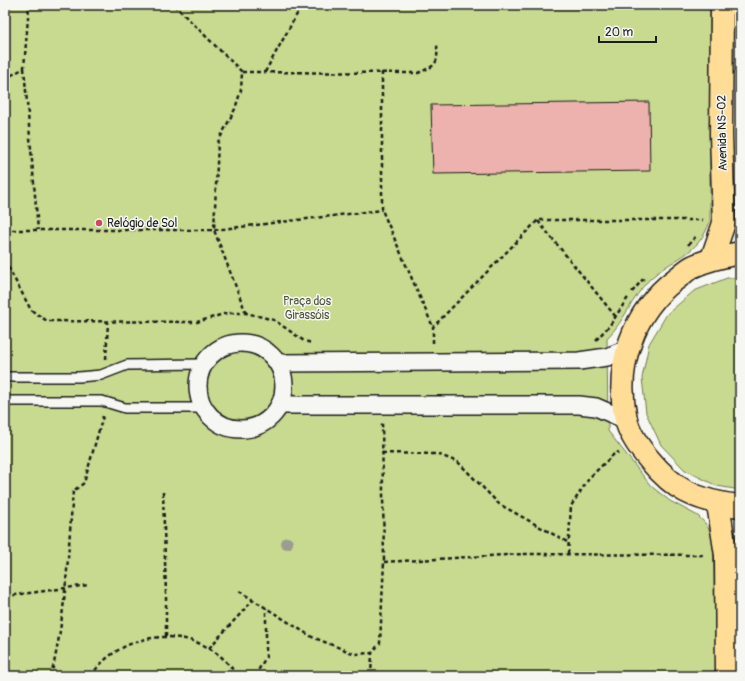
<svg xmlns="http://www.w3.org/2000/svg" width="745" height="681" font-family="Pangolin,sans-serif">
<rect width="100%" height="100%" fill="#f6f6f2"/>
<filter id="ink" filterUnits="userSpaceOnUse"><feTurbulence type="fractalNoise" baseFrequency=".025" numOctaves="2"/><feDisplacementMap in="SourceGraphic" scale="8" xChannelSelector="R" yChannelSelector="G"/><feConvolveMatrix kernelMatrix="1 2 1 2 8 2 1 2 1" color-interpolation-filters="sRGB"/></filter>
<g filter="url(#ink)">
<g fill="#c7da8f" stroke="#727b56">
<path d="M 5,5 L 710,5 L 710,221 C 698,257 672,257 648,281 C 632,298 624,322 607,338 L 608,431 L 651,486 L 670,501 L 698,516 L 705,523 L 713,536 L 716,676 L 5,676 Z"/>
<path d="M 727,278 L 740,278 L 740,490 L 717,486 L 685,470 L 661,445 L 646,413 L 642,378 L 649,344 L 667,314 L 694,291 Z"/>
</g>
<path fill="#edb2ad" stroke="#1c1c1c" d="M 649,102 L 650,171 L 433,174 L 431,105 Z"/>
<g fill="none" stroke-linecap="round" stroke-linejoin="round">
<defs>
<g id="lane">
<path d="M 5,377 L 79,377 L 101,375 L 127,365 L 204,364"/>
<path d="M 5,401 L 102,401 L 125,408 L 204,408"/>
</g>
<g id="street">
<circle cx="241" cy="386" r="43"/>
<path d="M 279,363 L 579,361 L 607,357 L 627,349"/>
<path d="M 280,405 L 579,405 L 596,407 L 626,420"/>
</g>
<g id="primary">
<path d="M 740,253 C 724,256 709,259 694,266 C 687,269 682,275 676,279 C 633,311 614,367 626,419 C 631,443 664,480 685,491 C 702,500 721,504 740,506"/>
<path d="M 712,258 L 724,223 L 721,134 L 722,5"/>
<path d="M 718,504 L 726,555 L 727,676"/>
</g>
</defs>
<use href="#lane" stroke="#1c1c1c" stroke-width="12"/>
<use href="#street" stroke="#1c1c1c" stroke-width="20"/>
<use href="#primary" stroke="#1c1c1c" stroke-width="25"/>
<g stroke="#1c1c1c" stroke-width="2.5" stroke-dasharray="4 3" stroke-linecap="butt">
<path d="M 174,5 L 242,72 L 241,90 L 235,109 L 218,142 L 214,230 L 382,210"/>
<path d="M 24,68 L 38,230"/>
<path d="M 242,72 L 418,73 C 437,65 438,65 437,44"/>
<path d="M 265,72 L 302,5"/>
<path d="M 382,72 L 382,210 L 433,327"/>
<path d="M 5,79 L 24,68 L 29,5"/>
<path d="M 538,221 L 616,317"/>
<path d="M 5,230 L 214,230 L 246,313"/>
<path d="M 688,245 L 697,235"/>
<path d="M 5,261 L 31,310 L 47,321 L 197,322 L 227,313 L 246,313 L 274,320 L 304,341 L 312,343"/>
<path d="M 632,292 L 644,278"/>
<path d="M 596,340 L 610,325 L 629,296"/>
<path d="M 433,343 L 433,327 L 538,220 L 703,220"/>
<path d="M 106,359 L 108,322"/>
<path d="M 382,453 L 437,454 L 458,462 L 499,504 L 569,543"/>
<path d="M 163,492 L 166,595 L 166,636"/>
<path d="M 568,554 L 571,506 L 590,477 L 614,454 L 619,452"/>
<path d="M 384,562 L 523,554 L 705,555"/>
<path d="M 239,591 L 312,637 L 355,654 L 372,653 L 380,643 L 384,562 L 382,422"/>
<path d="M 5,604 L 8,596 L 88,585"/>
<path d="M 209,648 L 253,600"/>
<path d="M 51,676 C 66,615 68,553 73,491 L 84,483 L 103,416"/>
<path d="M 91,676 C 124,626 205,622 237,676"/>
<path d="M 255,676 L 266,657 L 266,608"/>
<path d="M 371,676 L 372,653"/>
</g>
<use href="#lane" stroke="#f6f6f2" stroke-width="9"/>
<use href="#street" stroke="#f6f6f2" stroke-width="17"/>
<use href="#primary" stroke="#ffdd96" stroke-width="22"/>
</g>
<circle fill="#9a9d8f" cx="287" cy="543" r="6"/>
</g>
<circle fill="#d1495b" stroke="#f6f6f2" stroke-width="1.5" cx="99" cy="223" r="4"/>
<g text-anchor="middle" stroke-width="3" stroke-linejoin="round" paint-order="stroke">
<g font-size="12" fill="#1c1c1c" stroke="#f6f6f2">
<text transform="translate(722 133) rotate(-91)" y="4">Avenida NS-02</text>
</g>
<g font-size="12" fill="#1c1c1c" stroke="#f6f6f2" text-anchor="start">
<text x="107" y="227">Relógio de Sol</text>
</g>
<g font-size="12" fill="#4f553e" stroke="#f6f6f2">
<text x="307" y="305">Praça dos<tspan x="307" dy="14">Girassóis</tspan></text>
</g>
</g>
<rect width="745" height="681" fill="none" stroke="#f6f6f2" stroke-width="20"/>
<rect x="10" y="10" width="725" height="661" fill="none" stroke="#1c1c1c" stroke-width="1.5" filter="url(#ink)"/>
<path d="M599 36v6h57v-6" fill="none" stroke="#1c1c1c" stroke-width="2"/>
<text x="605" y="36" font-size="12" fill="#1c1c1c" stroke="#f6f6f2" stroke-width="3" paint-order="stroke">20 m</text>
</svg>
